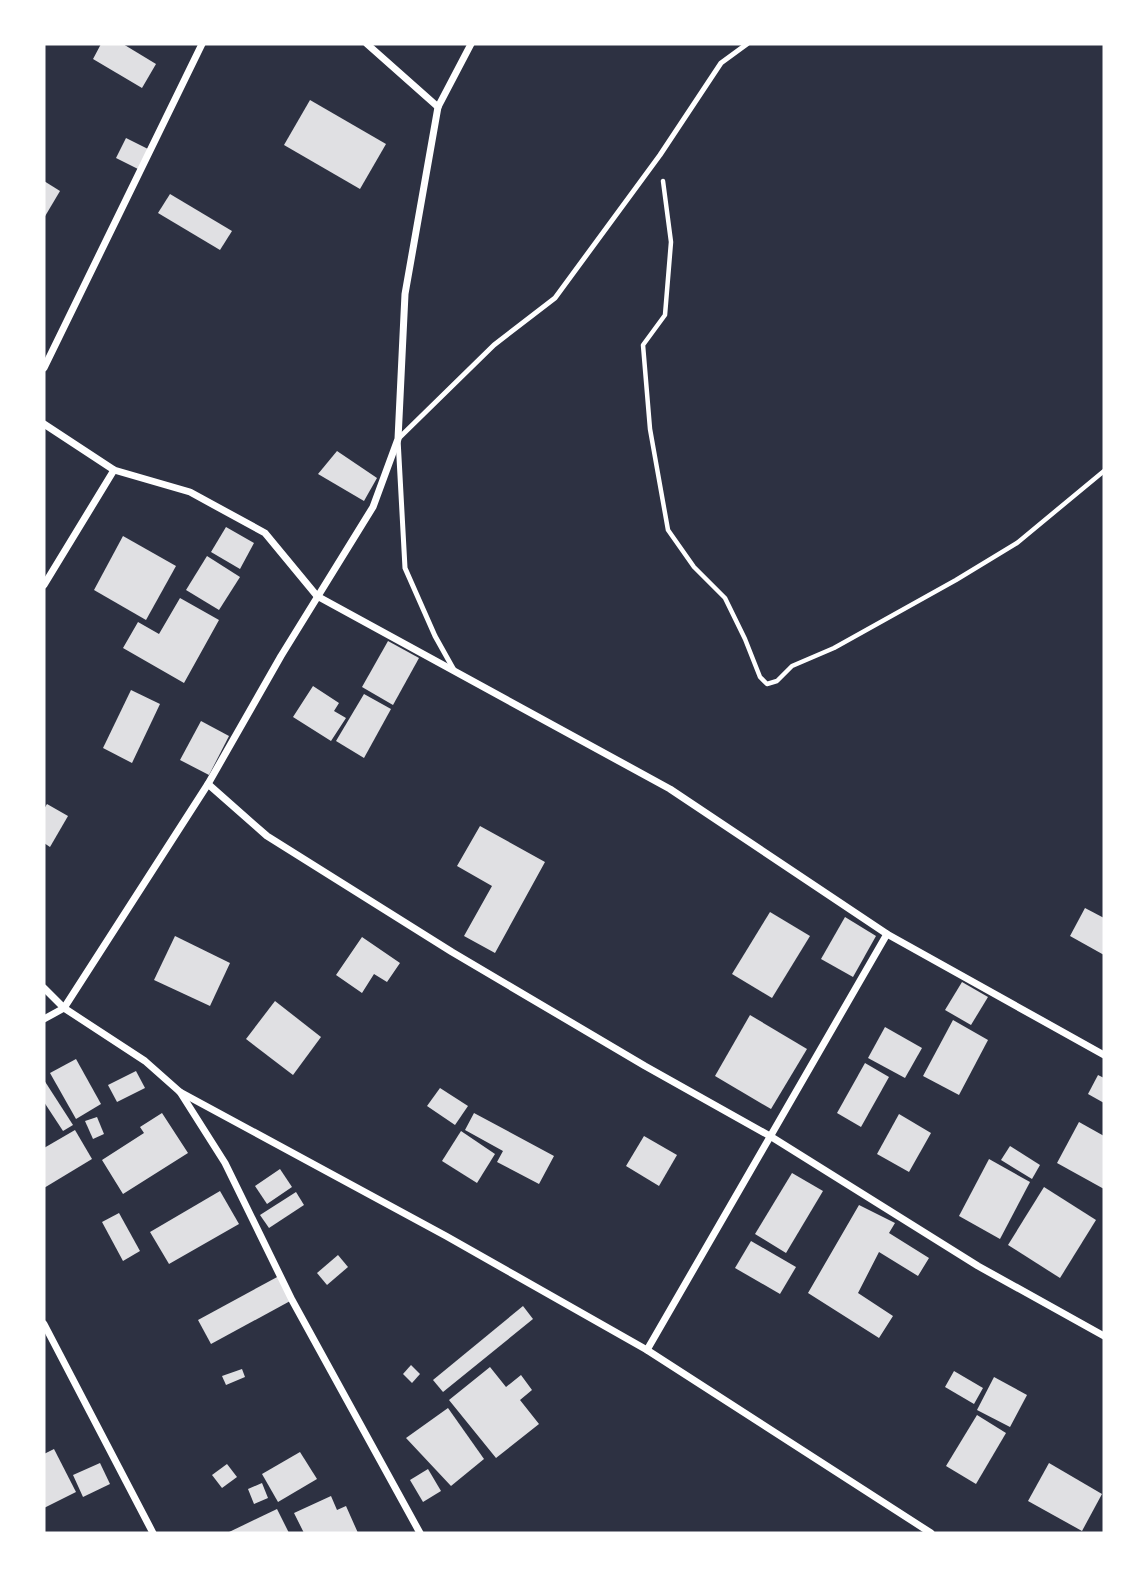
<svg xmlns="http://www.w3.org/2000/svg" width="1148" height="1577" font-family="Montserrat,sans-serif">
<rect width="100%" height="100%" fill="#2d3142"/>
<g fill="#e0e0e3">
<path d="M 101,44 L 123,44 L 156,64 L 142,88 L 93,59 Z"/>
<path d="M 310,100 L 386,144 L 360,189 L 284,145 Z"/>
<path d="M 126,138 L 148,149 L 138,169 L 116,158 Z"/>
<path d="M 44,181 L 60,191 L 44,218 Z"/>
<path d="M 170,194 L 232,231 L 220,250 L 158,213 Z"/>
<path d="M 337,451 L 377,478 L 364,501 L 318,474 Z"/>
<path d="M 226,527 L 254,543 L 240,569 L 211,552 Z"/>
<path d="M 123,536 L 176,566 L 146,620 L 94,590 Z"/>
<path d="M 207,556 L 240,577 L 219,610 L 186,590 Z"/>
<path d="M 180,598 L 219,620 L 184,683 L 123,648 L 138,622 L 159,634 Z"/>
<path d="M 388,641 L 419,658 L 393,705 L 362,687 Z"/>
<path d="M 313,686 L 339,703 L 334,711 L 346,718 L 331,741 L 293,717 Z"/>
<path d="M 131,690 L 160,704 L 132,763 L 103,748 Z"/>
<path d="M 364,694 L 391,709 L 364,758 L 336,741 Z"/>
<path d="M 201,721 L 229,736 L 209,775 L 180,760 Z"/>
<path d="M 47,804 L 68,816 L 50,847 L 44,843 L 44,809 Z"/>
<path d="M 480,826 L 545,862 L 495,953 L 464,936 L 492,886 L 457,866 Z"/>
<path d="M 1085,908 L 1104,918 L 1104,955 L 1070,936 Z"/>
<path d="M 770,912 L 810,936 L 772,998 L 732,974 Z"/>
<path d="M 845,917 L 876,936 L 853,977 L 821,959 Z"/>
<path d="M 175,936 L 230,963 L 210,1006 L 154,980 Z"/>
<path d="M 362,937 L 400,963 L 387,982 L 374,974 L 362,993 L 336,975 Z"/>
<path d="M 962,982 L 988,997 L 971,1025 L 945,1010 Z"/>
<path d="M 275,1001 L 321,1037 L 293,1075 L 246,1039 Z"/>
<path d="M 750,1015 L 807,1049 L 771,1109 L 715,1076 Z"/>
<path d="M 953,1020 L 988,1040 L 959,1095 L 923,1076 Z"/>
<path d="M 885,1027 L 922,1048 L 905,1078 L 868,1058 Z"/>
<path d="M 76,1059 L 101,1104 L 76,1119 L 50,1073 Z"/>
<path d="M 865,1063 L 889,1077 L 861,1127 L 837,1113 Z"/>
<path d="M 136,1071 L 145,1088 L 117,1102 L 108,1085 Z"/>
<path d="M 1098,1075 L 1104,1078 L 1104,1103 L 1088,1094 Z"/>
<path d="M 44,1080 L 73,1125 L 63,1131 L 44,1102 Z"/>
<path d="M 440,1088 L 468,1106 L 455,1125 L 427,1106 Z"/>
<path d="M 162,1113 L 188,1153 L 123,1194 L 102,1160 L 144,1133 L 140,1127 Z"/>
<path d="M 474,1113 L 554,1156 L 539,1184 L 497,1162 L 503,1151 L 465,1130 Z"/>
<path d="M 899,1114 L 931,1133 L 909,1172 L 877,1154 Z"/>
<path d="M 97,1117 L 104,1134 L 93,1139 L 85,1121 Z"/>
<path d="M 1079,1122 L 1104,1136 L 1104,1189 L 1057,1163 Z"/>
<path d="M 75,1130 L 92,1159 L 44,1188 L 44,1148 Z"/>
<path d="M 461,1131 L 495,1154 L 477,1183 L 442,1161 Z"/>
<path d="M 644,1136 L 677,1155 L 659,1186 L 626,1166 Z"/>
<path d="M 1010,1146 L 1040,1165 L 1032,1179 L 1001,1160 Z"/>
<path d="M 989,1159 L 1030,1182 L 1000,1239 L 959,1216 Z"/>
<path d="M 280,1169 L 292,1187 L 267,1204 L 255,1186 Z"/>
<path d="M 792,1173 L 823,1191 L 786,1253 L 755,1234 Z"/>
<path d="M 1044,1187 L 1096,1220 L 1060,1278 L 1008,1245 Z"/>
<path d="M 220,1191 L 239,1224 L 169,1264 L 150,1232 Z"/>
<path d="M 296,1192 L 304,1205 L 269,1228 L 260,1215 Z"/>
<path d="M 859,1205 L 895,1223 L 889,1233 L 929,1258 L 918,1276 L 879,1252 L 858,1293 L 893,1316 L 879,1338 L 808,1293 Z"/>
<path d="M 119,1213 L 140,1251 L 123,1261 L 102,1222 Z"/>
<path d="M 751,1241 L 796,1267 L 780,1294 L 735,1268 Z"/>
<path d="M 338,1255 L 348,1267 L 327,1285 L 317,1273 Z"/>
<path d="M 279,1276 L 292,1300 L 211,1344 L 198,1320 Z"/>
<path d="M 523,1306 L 533,1319 L 443,1392 L 433,1380 Z"/>
<path d="M 411,1365 L 420,1374 L 412,1383 L 403,1374 Z"/>
<path d="M 490,1367 L 506,1387 L 521,1375 L 532,1390 L 520,1400 L 539,1424 L 496,1458 L 449,1400 Z"/>
<path d="M 242,1369 L 245,1377 L 226,1385 L 222,1376 Z"/>
<path d="M 954,1371 L 983,1388 L 974,1404 L 945,1387 Z"/>
<path d="M 994,1377 L 1027,1395 L 1010,1427 L 977,1410 Z"/>
<path d="M 448,1408 L 484,1459 L 451,1486 L 406,1438 Z"/>
<path d="M 977,1415 L 1006,1433 L 976,1484 L 946,1466 Z"/>
<path d="M 54,1449 L 76,1492 L 44,1508 L 44,1454 Z"/>
<path d="M 300,1452 L 317,1479 L 278,1502 L 262,1474 Z"/>
<path d="M 100,1463 L 110,1484 L 83,1497 L 73,1475 Z"/>
<path d="M 1049,1463 L 1102,1494 L 1082,1531 L 1028,1501 Z"/>
<path d="M 227,1464 L 237,1477 L 222,1488 L 212,1475 Z"/>
<path d="M 428,1469 L 441,1491 L 423,1502 L 410,1480 Z"/>
<path d="M 262,1483 L 268,1498 L 254,1504 L 248,1489 Z"/>
<path d="M 331,1496 L 337,1510 L 346,1506 L 358,1533 L 304,1533 L 294,1513 Z"/>
<path d="M 277,1509 L 289,1533 L 227,1533 Z"/>
</g>
<g fill="none" stroke-linecap="round" stroke-linejoin="round">
<path stroke="#fff" stroke-width="4.5" d="M 663,181 L 671,242 L 665,315 L 643,345 L 650,429 L 668,530 L 694,567 L 725,598 L 745,639 L 760,677 L 767,684 L 777,681 L 792,666 L 834,648 L 956,580 L 1017,543 L 1104,471"/>
<path stroke="#fff" stroke-width="5" d="M 454,670 L 435,636 L 405,568 L 398,439 L 494,345 L 555,298 L 660,155 L 721,63 L 747,44"/>
<g stroke="#fff" stroke-width="7">
<path d="M 367,44 L 438,107"/>
<path d="M 44,368 L 202,44"/>
<path d="M 44,424 L 114,470 L 190,492 L 265,533 L 317,596 L 670,789 L 887,934 L 1104,1055"/>
<path d="M 44,585 L 114,470"/>
<path d="M 208,784 L 267,836 L 452,952 L 645,1066 L 770,1136 L 978,1266 L 1104,1336"/>
<path d="M 44,988 L 64,1008 L 145,1061 L 180,1092 L 225,1163 L 292,1300 L 420,1533"/>
<path d="M 44,1019 L 64,1008 L 208,784 L 281,656 L 373,507 L 398,439 L 405,294 L 438,107 L 471,44"/>
<path d="M 180,1092 L 446,1236 L 647,1350 L 931,1533"/>
<path d="M 44,1324 L 153,1533"/>
<path d="M 647,1350 L 887,934"/>
</g>
</g>
<rect width="1148" height="1577" fill="none" stroke="#ffffff" stroke-width="91"/>
</svg>
